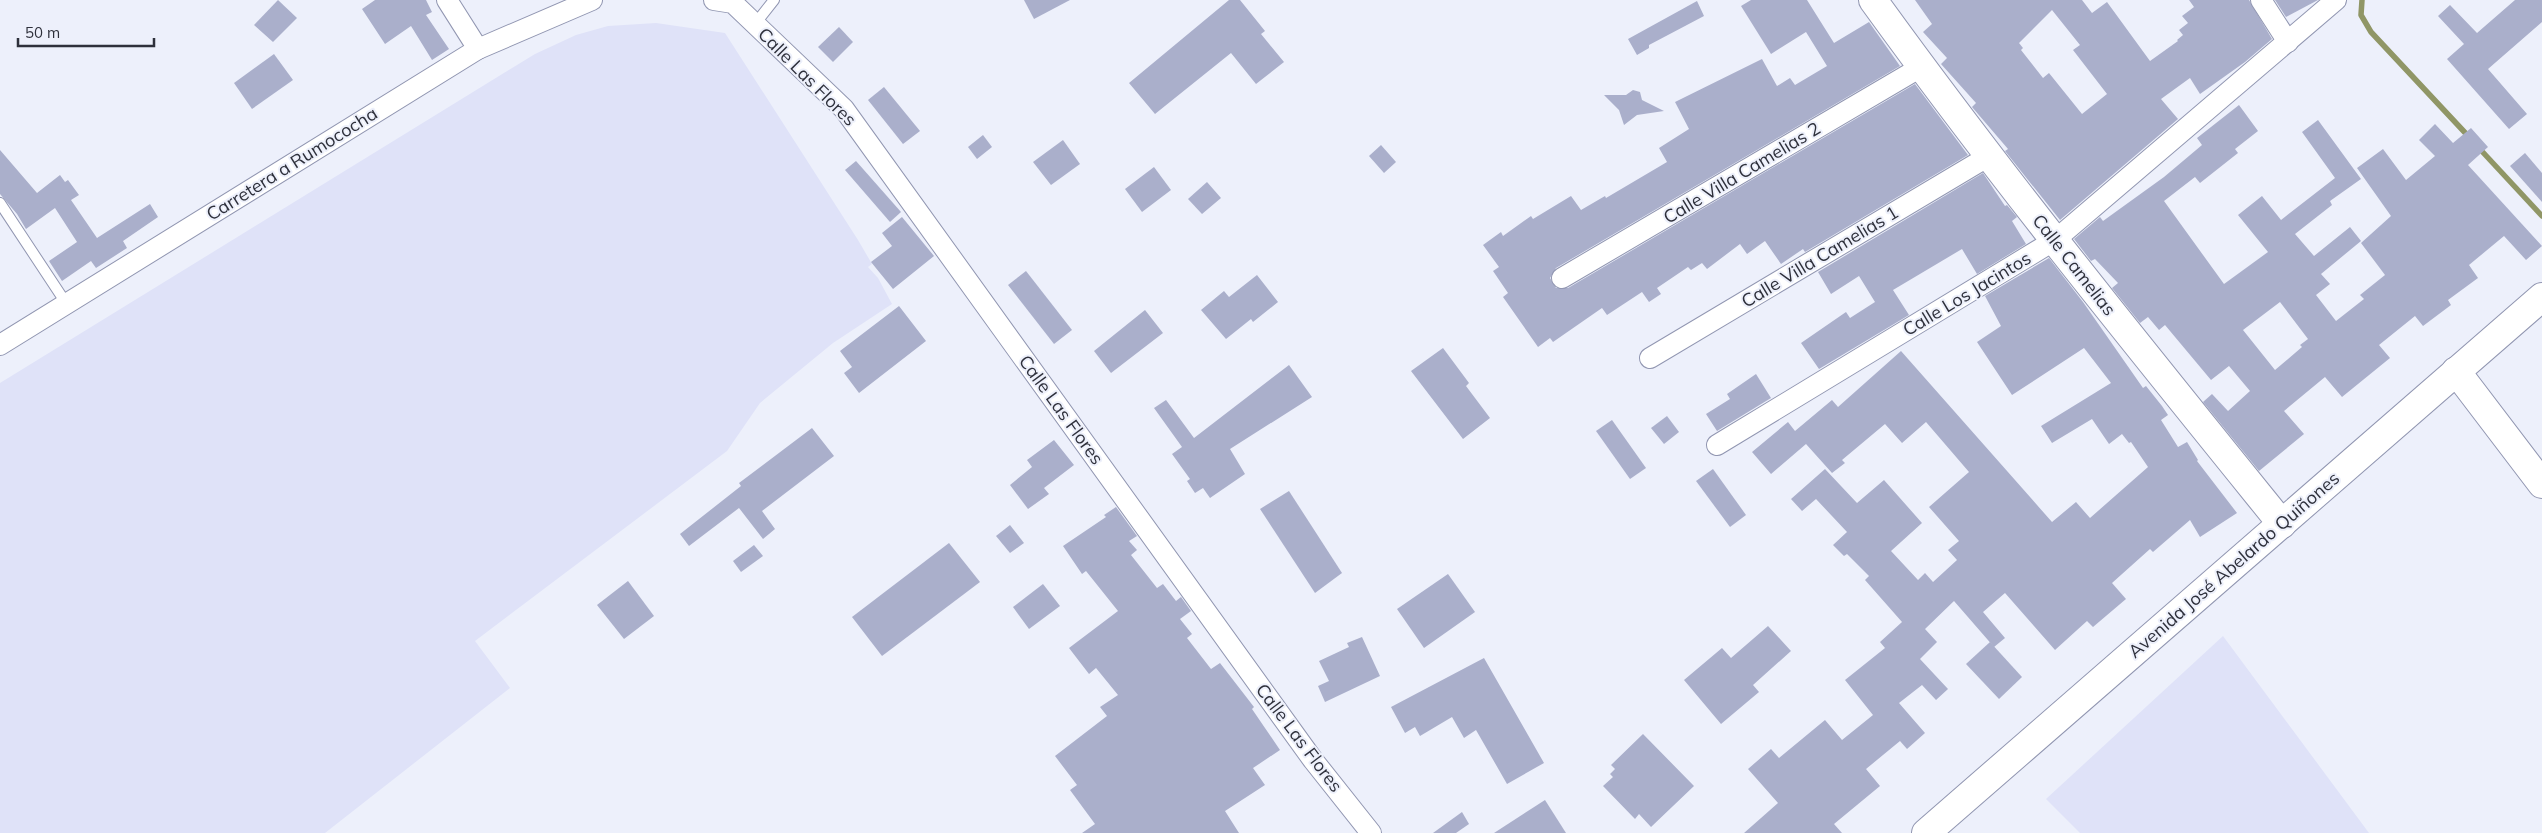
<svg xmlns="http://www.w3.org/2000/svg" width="2542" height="833" font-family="Mulish,sans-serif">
<rect width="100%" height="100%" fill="#edf0fb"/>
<g fill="#dfe2f8">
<path d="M 656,23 L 725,33 L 858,240 L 872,264 L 868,267 L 878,278 L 892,304 L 833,343 L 760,403 L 727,451 L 475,641 L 510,688 L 325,833 L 0,833 L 0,383 L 535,54 L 576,35 L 608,26 Z"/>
<path d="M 2223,636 L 2369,833 L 2080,833 L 2046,799 Z"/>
</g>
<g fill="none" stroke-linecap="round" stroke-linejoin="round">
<g stroke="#909666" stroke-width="5.5">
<path d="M 2362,0 L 2361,15 L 2371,32 L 2470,138"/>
<path d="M 2478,147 L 2542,216"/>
</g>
</g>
<g fill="#aaafcb" fill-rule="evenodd">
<path d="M 278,0 L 297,18 L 273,42 L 254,25 Z"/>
<path d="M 375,0 L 426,0 L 432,12 L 426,15 L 449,49 L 432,60 L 411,26 L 385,44 L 362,9 Z"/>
<path d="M 1024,0 L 1070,0 L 1034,19 Z"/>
<path d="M 1229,0 L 1240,0 L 1265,31 L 1261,34 L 1284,62 L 1256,84 L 1231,53 L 1155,114 L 1129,83 Z"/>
<path d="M 1751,0 L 1807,0 L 1834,43 L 1869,22 L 1900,66 L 1556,268 L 1550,278 L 1556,288 L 1568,288 L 1915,84 L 1968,155 L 1805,252 L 1803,249 L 1781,264 L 1765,241 L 1747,254 L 1740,244 L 1707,269 L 1702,263 L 1691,270 L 1688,267 L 1657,288 L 1661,294 L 1649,302 L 1642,292 L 1607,315 L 1602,308 L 1553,342 L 1550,338 L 1538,347 L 1503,297 L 1508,293 L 1493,271 L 1499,267 L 1483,245 L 1501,232 L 1503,236 L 1531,216 L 1533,219 L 1571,196 L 1581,210 L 1605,196 L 1606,198 L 1667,162 L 1659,148 L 1689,129 L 1675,102 L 1762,59 L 1777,86 L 1790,78 L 1795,85 L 1827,66 L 1806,32 L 1771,54 L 1741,6 Z"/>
<path d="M 1915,0 L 2082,0 L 2092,13 L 2107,2 L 2150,61 L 2178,41 L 2177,40 L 2183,35 L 2179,30 L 2188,23 L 2182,16 L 2194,7 L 2189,0 L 2249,0 L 2272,39 L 2245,62 L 2200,94 L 2190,78 L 2161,99 L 2178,119 L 2060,220 L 2005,151 L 2008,149 L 1972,107 L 1976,103 L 1941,64 L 1947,58 L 1923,32 L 1932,24 ZM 2052,10 L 2080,45 L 2073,50 L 2107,94 L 2082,114 L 2049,73 L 2043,78 L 2021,50 L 2023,48 L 2019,43 Z"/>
<path d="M 2275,0 L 2318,0 L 2286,17 Z"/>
<path d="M 2515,0 L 2542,0 L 2542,22 L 2488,69 L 2527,114 L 2509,129 L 2447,59 L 2464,44 L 2438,16 L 2450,5 L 2477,33 Z"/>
<path d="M 1697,1 L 1704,16 L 1649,45 L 1649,48 L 1637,55 L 1628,39 Z"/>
<path d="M 839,27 L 853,42 L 833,62 L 818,47 Z"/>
<path d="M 274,54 L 293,80 L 252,109 L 234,83 Z"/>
<path d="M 884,87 L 920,131 L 903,144 L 868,100 Z"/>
<path d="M 1633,90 L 1640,92 L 1642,100 L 1664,111 L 1637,115 L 1624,125 L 1619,110 L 1604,95 L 1626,95 Z"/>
<path d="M 2239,105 L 2258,131 L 2235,149 L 2238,153 L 2200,183 L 2195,177 L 2164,201 L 2224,284 L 2268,252 L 2238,215 L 2262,196 L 2281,220 L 2335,178 L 2302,132 L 2318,120 L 2361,179 L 2330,201 L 2332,205 L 2295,234 L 2314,256 L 2350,227 L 2361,241 L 2321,274 L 2330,284 L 2316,295 L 2336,321 L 2364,299 L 2360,295 L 2385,275 L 2361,243 L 2391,216 L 2357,168 L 2383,149 L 2406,180 L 2435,156 L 2419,140 L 2435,124 L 2453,143 L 2471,128 L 2488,147 L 2468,165 L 2542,246 L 2526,260 L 2504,236 L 2469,265 L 2478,278 L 2448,300 L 2451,305 L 2423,326 L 2415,316 L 2379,345 L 2390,358 L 2342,397 L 2325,377 L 2284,411 L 2304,434 L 2259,471 L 2203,402 L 2212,394 L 2228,411 L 2250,391 L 2229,366 L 2211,380 L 2165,325 L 2159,330 L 2148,317 L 2140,323 L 2112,288 L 2118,283 L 2095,259 L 2091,261 L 2074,239 L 2100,217 L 2103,221 L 2164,177 L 2202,145 L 2197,138 ZM 2280,302 L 2308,339 L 2300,345 L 2302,347 L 2275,370 L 2243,330 Z"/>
<path d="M 983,135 L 992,147 L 977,159 L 968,147 Z"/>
<path d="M 1063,140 L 1080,164 L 1051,185 L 1033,162 Z"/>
<path d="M 1381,145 L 1396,162 L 1384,173 L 1369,156 Z"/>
<path d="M 0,150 L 37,193 L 60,175 L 65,182 L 68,180 L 79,195 L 71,200 L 97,238 L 150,204 L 158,217 L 123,241 L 127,248 L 96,268 L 91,261 L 62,281 L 49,261 L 77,242 L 55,208 L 26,229 L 17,214 L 0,194 Z"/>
<path d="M 2525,153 L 2542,173 L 2542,202 L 2510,166 Z"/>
<path d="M 856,161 L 901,212 L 890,222 L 845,170 Z"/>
<path d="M 1154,167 L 1171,190 L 1142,212 L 1125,189 Z"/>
<path d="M 1983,173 L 2005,206 L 2007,205 L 2017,217 L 2012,221 L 2026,244 L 1977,274 L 1962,249 L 1893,290 L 1909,315 L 1819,369 L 1801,343 L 1846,312 L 1850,318 L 1875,302 L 1859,276 L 1831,294 L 1818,272 Z"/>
<path d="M 1207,182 L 1221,198 L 1202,214 L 1188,199 Z"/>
<path d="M 902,217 L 934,256 L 893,289 L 871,262 L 892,246 L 882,233 Z"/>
<path d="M 2049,258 L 2083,302 L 2143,388 L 2146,386 L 2162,406 L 2168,415 L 2161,420 L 2178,447 L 2187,442 L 2198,460 L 2197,461 L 2237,513 L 2200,537 L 2190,520 L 2153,552 L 2150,549 L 2112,583 L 2126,599 L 2093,627 L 2087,621 L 2055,650 L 2005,593 L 1983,612 L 2005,638 L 1994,647 L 1954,601 L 1925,629 L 1937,642 L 1920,659 L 1948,689 L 1936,700 L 1922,685 L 1899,703 L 1925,733 L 1907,749 L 1900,741 L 1866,769 L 1880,786 L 1834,824 L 1842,833 L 1744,833 L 1778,803 L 1748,769 L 1771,749 L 1779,758 L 1825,720 L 1842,740 L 1873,715 L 1845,680 L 1885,648 L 1880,642 L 1902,622 L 1865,580 L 1869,576 L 1847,554 L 1844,556 L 1833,545 L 1847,532 L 1816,499 L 1802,511 L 1791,499 L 1825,469 L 1857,503 L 1884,480 L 1922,523 L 1891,551 L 1918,580 L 1925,573 L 1933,582 L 1957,560 L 1948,550 L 1959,541 L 1929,507 L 1969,472 L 1926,422 L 1902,443 L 1885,424 L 1842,460 L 1845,463 L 1832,473 L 1806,444 L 1771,474 L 1752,452 L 1788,422 L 1795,431 L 1832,400 L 1838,407 L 1901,351 L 2052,522 L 2076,502 L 2090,518 L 2148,467 L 2131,442 L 2129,443 L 2122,434 L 2109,444 L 2092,419 L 2052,443 L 2041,426 L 2111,383 L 2084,348 L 2012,395 L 1977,342 L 2001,326 L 1985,296 Z"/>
<path d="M 1026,271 L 1072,330 L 1054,344 L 1008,285 Z"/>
<path d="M 1257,275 L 1278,302 L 1253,322 L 1251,319 L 1226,339 L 1201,310 L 1224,291 L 1229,297 Z"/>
<path d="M 899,306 L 926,341 L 859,393 L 844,373 L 852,367 L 840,351 Z"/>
<path d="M 1145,310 L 1163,333 L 1111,373 L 1094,351 Z"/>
<path d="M 1443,348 L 1469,383 L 1466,386 L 1490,418 L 1463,439 L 1411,371 Z"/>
<path d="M 1289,365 L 1312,397 L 1230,449 L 1245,474 L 1210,498 L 1203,488 L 1195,493 L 1187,481 L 1190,479 L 1172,454 L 1182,447 L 1154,408 L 1166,400 L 1194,438 Z"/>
<path d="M 1756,374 L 1771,398 L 1717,431 L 1706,414 L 1730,399 L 1727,394 Z"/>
<path d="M 1667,416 L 1679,432 L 1664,444 L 1651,428 Z"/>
<path d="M 1612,420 L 1646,468 L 1630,479 L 1596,431 Z"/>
<path d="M 812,428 L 834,456 L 762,511 L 775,529 L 763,539 L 739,508 L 689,546 L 680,534 L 741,486 L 739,483 Z"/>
<path d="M 1054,440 L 1074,465 L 1044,488 L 1049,494 L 1028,509 L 1010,485 L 1032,467 L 1027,460 Z"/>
<path d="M 1713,469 L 1746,515 L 1730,527 L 1696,481 Z"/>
<path d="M 1289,491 L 1342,573 L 1315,593 L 1260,509 Z"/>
<path d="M 1116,507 L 1137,536 L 1129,541 L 1137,550 L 1131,555 L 1157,588 L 1163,584 L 1176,601 L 1181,597 L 1191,611 L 1180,619 L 1192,634 L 1187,638 L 1211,669 L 1220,663 L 1254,707 L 1252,709 L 1280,750 L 1253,768 L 1265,785 L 1225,811 L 1239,833 L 1082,833 L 1095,824 L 1070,790 L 1077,785 L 1055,756 L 1107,716 L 1100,707 L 1118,695 L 1096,668 L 1089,674 L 1069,648 L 1118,611 L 1086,571 L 1082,574 L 1063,546 L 1106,517 L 1104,515 Z"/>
<path d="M 1010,525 L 1024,543 L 1010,553 L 996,536 Z"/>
<path d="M 949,543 L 980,582 L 882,656 L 852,617 Z"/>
<path d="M 754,545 L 763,556 L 741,572 L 733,561 Z"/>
<path d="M 1448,574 L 1475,612 L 1424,648 L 1397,609 Z"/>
<path d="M 628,581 L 654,616 L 624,639 L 597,605 Z"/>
<path d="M 1043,584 L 1060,606 L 1029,629 L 1013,607 Z"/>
<path d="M 1768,626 L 1791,651 L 1753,685 L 1759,692 L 1721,724 L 1684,680 L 1722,648 L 1731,658 Z"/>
<path d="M 1362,637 L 1380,676 L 1325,702 L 1318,686 L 1329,681 L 1319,661 L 1349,647 L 1347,643 Z"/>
<path d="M 1990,642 L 2022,677 L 1999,699 L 1966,664 Z"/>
<path d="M 1484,658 L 1544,763 L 1507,784 L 1476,730 L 1464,738 L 1452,717 L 1420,736 L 1415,727 L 1405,733 L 1391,707 Z"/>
<path d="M 1643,734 L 1694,786 L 1651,827 L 1639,814 L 1635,819 L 1603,786 L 1613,777 L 1610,774 L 1615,769 L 1611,765 Z"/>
<path d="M 1545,800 L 1566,833 L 1494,833 Z"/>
<path d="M 1462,812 L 1469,824 L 1456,833 L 1433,833 Z"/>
</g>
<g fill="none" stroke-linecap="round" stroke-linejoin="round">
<defs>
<g id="lane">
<path d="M 755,24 L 774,0"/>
<path d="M 0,203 L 66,303"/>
</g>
<g id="street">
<path d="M 447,0 L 478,49"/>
<path d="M 714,0 L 733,3 L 844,109 L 1313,760 L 1371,833"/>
<path d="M 2261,0 L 2288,42"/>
<path d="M 1562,278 L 1921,67"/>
<path d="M 0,345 L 478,49 L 592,0"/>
<path d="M 1650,358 L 1989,156"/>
<path d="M 1717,445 L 2055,240 L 2336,0"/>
</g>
<g id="secondary">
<path d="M 1873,0 C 2003,180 2143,352 2282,524"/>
<path d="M 2456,371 L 2542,484"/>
</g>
<path id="primary" d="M 1926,833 L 2542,297"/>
</defs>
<use href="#lane" stroke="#9196b1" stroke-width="12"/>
<use href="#street" stroke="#9196b1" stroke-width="22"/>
<use href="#secondary" stroke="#9196b1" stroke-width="30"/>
<use href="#primary" stroke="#9196b1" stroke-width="30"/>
<use href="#lane" stroke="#fff" stroke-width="10"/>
<use href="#street" stroke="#fff" stroke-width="20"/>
<use href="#secondary" stroke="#fff" stroke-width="28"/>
<use href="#primary" stroke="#fff" stroke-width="28"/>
</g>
<g text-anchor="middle" stroke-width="4" stroke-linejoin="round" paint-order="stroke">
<g font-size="18" fill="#2e303b" stroke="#edf0fb">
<text transform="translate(807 77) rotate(45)" y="6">Calle Las Flores</text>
<text transform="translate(292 164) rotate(-32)" y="6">Carretera a Rumococha</text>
<text transform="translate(1742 173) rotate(-31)" y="6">Calle Villa Camelias 2</text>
<text transform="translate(1820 257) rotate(-31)" y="6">Calle Villa Camelias 1</text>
<text transform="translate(2074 265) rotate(52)" y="6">Calle Camelias</text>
<text transform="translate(1967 294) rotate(-31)" y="6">Calle Los Jacintos</text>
<text transform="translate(1061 410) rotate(54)" y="6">Calle Las Flores</text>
<text transform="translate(2234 565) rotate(-41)" y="6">Avenida José Abelardo Quiñones</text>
<text transform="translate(1299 738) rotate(53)" y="6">Calle Las Flores</text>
</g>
</g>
<path d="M18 38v8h136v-8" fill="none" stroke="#2e303b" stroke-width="2.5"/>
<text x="25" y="38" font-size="15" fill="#2e303b" stroke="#edf0fb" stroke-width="4" paint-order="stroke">50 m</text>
</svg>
